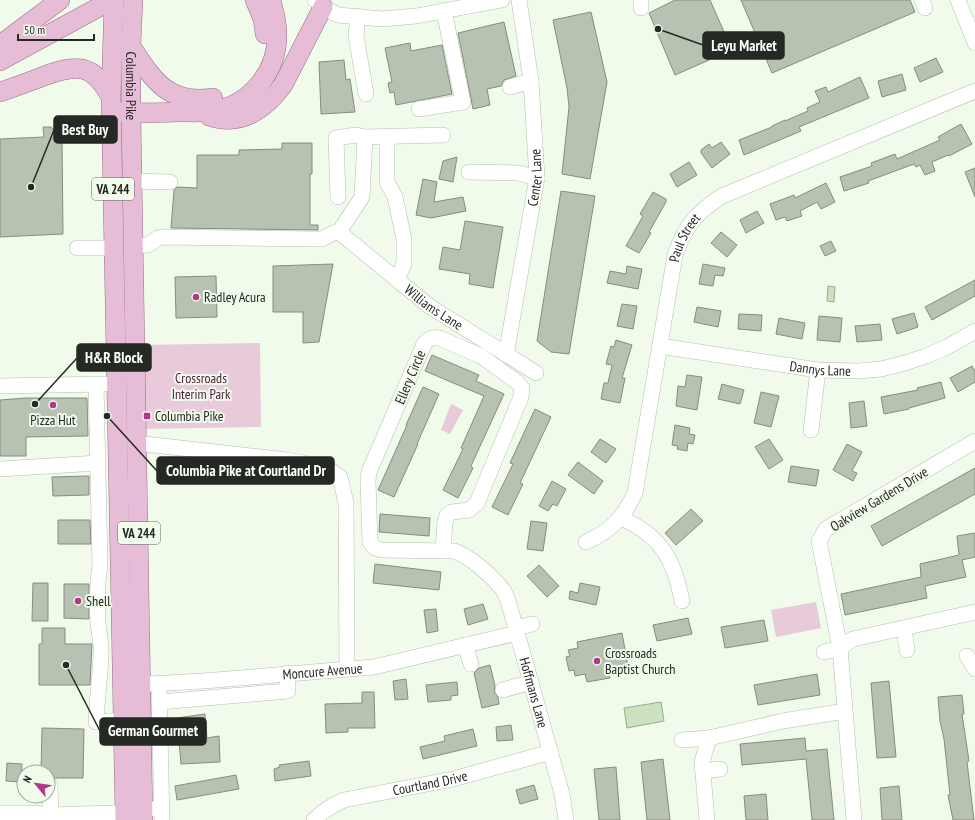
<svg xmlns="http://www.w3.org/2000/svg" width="975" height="820" font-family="'PT Sans Narrow',sans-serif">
<rect width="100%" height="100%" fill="#f1fbeb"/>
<g fill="#e8cadb">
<path d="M 260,343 L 261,427 L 142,429 L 142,345 Z"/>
<path d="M 451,404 L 463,410 L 450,434 L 441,430 Z"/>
<path d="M 816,602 L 821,628 L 776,637 L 771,610 Z"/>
</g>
<g fill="#cce1be" stroke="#9aaa90">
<path d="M 828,286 L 835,287 L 834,302 L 827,301 Z"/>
<path d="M 661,702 L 664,721 L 627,728 L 624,708 Z"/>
</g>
<g fill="#b8c2b2" stroke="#848d7f">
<path d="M 675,0 L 710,0 L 732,50 L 675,75 L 649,13 Z"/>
<path d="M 741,0 L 910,0 L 915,12 L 772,73 Z"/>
<path d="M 591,12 L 607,82 L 590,179 L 562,174 L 569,107 L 567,88 L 553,20 Z"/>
<path d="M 504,22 L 516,76 L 504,80 L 501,86 L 487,89 L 490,105 L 473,109 L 458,33 Z"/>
<path d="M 410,43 L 411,51 L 442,45 L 452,94 L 396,105 L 394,92 L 390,93 L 388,83 L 392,82 L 385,48 Z"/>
<path d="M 936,58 L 943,72 L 920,82 L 914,68 Z"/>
<path d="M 344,60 L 346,80 L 350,79 L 355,112 L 321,114 L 319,62 Z"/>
<path d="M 902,74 L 906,90 L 882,97 L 878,81 Z"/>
<path d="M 860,77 L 869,98 L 799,127 L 801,131 L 744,155 L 739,140 L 772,127 L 772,126 L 785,120 L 785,121 L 808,111 L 807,108 L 820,102 L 815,91 L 826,87 L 828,92 Z"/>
<path d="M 961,124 L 972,144 L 949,156 L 948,155 L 932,162 L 935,171 L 925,175 L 920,165 L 916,167 L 914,164 L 868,181 L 869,183 L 844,191 L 840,177 L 872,166 L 871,163 L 895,154 L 897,159 L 940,140 L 938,137 Z"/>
<path d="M 43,127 L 51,127 L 62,138 L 63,234 L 0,237 L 0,139 L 44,137 Z"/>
<path d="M 721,142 L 730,154 L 712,168 L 701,153 L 701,150 L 709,144 L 712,148 Z"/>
<path d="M 282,143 L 312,143 L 312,174 L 310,174 L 310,225 L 318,225 L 318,230 L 171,228 L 174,190 L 177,187 L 197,188 L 197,155 L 239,155 L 239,150 L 282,149 Z"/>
<path d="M 457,157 L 453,182 L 439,179 L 443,161 Z"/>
<path d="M 689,162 L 697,175 L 677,187 L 670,174 Z"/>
<path d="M 975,168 L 975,197 L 965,172 Z"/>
<path d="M 423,179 L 437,182 L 434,202 L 463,197 L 466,211 L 431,218 L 416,215 Z"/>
<path d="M 826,183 L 835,202 L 821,209 L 817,202 L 800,211 L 802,216 L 787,221 L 785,217 L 776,220 L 770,204 L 794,195 L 795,198 Z"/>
<path d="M 561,191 L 595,196 L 569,354 L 551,352 L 537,341 Z"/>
<path d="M 653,192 L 666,199 L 666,202 L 649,232 L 651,233 L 639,253 L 626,246 L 643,216 L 640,214 Z"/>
<path d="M 757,211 L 764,223 L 746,233 L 740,220 Z"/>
<path d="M 465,221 L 503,227 L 493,288 L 469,284 L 470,274 L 439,269 L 443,247 L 460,250 Z"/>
<path d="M 721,232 L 737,245 L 727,257 L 711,243 Z"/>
<path d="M 831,241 L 836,251 L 825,256 L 820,246 Z"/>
<path d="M 333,264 L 319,342 L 303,343 L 303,312 L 273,312 L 273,266 Z"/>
<path d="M 703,264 L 725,268 L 723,276 L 715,275 L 713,286 L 699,284 Z"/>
<path d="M 627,266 L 642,269 L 638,289 L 607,283 L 610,271 L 626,274 Z"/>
<path d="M 216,276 L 217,317 L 176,318 L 175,277 Z"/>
<path d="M 975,280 L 975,296 L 932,320 L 925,307 Z"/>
<path d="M 622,304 L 637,306 L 633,329 L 617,326 Z"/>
<path d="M 697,307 L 721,311 L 718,327 L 694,322 Z"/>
<path d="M 914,313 L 918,327 L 897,334 L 892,319 Z"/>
<path d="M 739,314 L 762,315 L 761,331 L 738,329 Z"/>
<path d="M 819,316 L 842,318 L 840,342 L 817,340 Z"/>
<path d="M 779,318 L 805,323 L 802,339 L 776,334 Z"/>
<path d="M 880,324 L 882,340 L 857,342 L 855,326 Z"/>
<path d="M 616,340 L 632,345 L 622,378 L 625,378 L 620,403 L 601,399 L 604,383 L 608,383 L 612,365 L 606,364 L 611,346 L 614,347 Z"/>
<path d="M 432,355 L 479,375 L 476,381 L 504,394 L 471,466 L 473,468 L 458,498 L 443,490 L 463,449 L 461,448 L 484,396 L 425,371 Z"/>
<path d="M 972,366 L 975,371 L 975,382 L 958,392 L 950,378 Z"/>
<path d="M 687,375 L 702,377 L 697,410 L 676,406 L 678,386 L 685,387 Z"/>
<path d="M 941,382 L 945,398 L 909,408 L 909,409 L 884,414 L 881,397 L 918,390 L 917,388 Z"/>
<path d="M 722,384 L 744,390 L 740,404 L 718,399 Z"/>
<path d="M 423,387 L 439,394 L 417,444 L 418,444 L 394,497 L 378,490 L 407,425 L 406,425 Z"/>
<path d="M 761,392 L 779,396 L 771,427 L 754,423 Z"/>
<path d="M 26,398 L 87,398 L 88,436 L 26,437 L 26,456 L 0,456 L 0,400 Z"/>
<path d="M 864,401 L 867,426 L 851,428 L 849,403 Z"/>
<path d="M 535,409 L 551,417 L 520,483 L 523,484 L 508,515 L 492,507 L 513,464 L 510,463 Z"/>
<path d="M 675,425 L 690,428 L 689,434 L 695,435 L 693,444 L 688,443 L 687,451 L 677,449 L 678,446 L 672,445 Z"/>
<path d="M 600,439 L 616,449 L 606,463 L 591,452 Z"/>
<path d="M 769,439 L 783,460 L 769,469 L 755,447 Z"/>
<path d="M 847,444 L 862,452 L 852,471 L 857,473 L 853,481 L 833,470 Z"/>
<path d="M 578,462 L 603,481 L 594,494 L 568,475 Z"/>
<path d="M 791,466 L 819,470 L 816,486 L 788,482 Z"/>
<path d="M 975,468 L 975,494 L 882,546 L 871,526 Z"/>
<path d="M 89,476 L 89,495 L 53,496 L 52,477 Z"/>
<path d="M 552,481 L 566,489 L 557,506 L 553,504 L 548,511 L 539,506 Z"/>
<path d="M 691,509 L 703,521 L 676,545 L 665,533 Z"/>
<path d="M 380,514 L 430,518 L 429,536 L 379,532 Z"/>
<path d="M 58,520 L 90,520 L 91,544 L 58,544 Z"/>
<path d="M 531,521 L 547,523 L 543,551 L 527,549 Z"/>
<path d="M 975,533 L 975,557 L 962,560 L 966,577 L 925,586 L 927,598 L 845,615 L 841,594 L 921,577 L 920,564 L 959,555 L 957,536 Z"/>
<path d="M 375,564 L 441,572 L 439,590 L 373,583 Z"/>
<path d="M 539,565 L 559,586 L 547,597 L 527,576 Z"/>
<path d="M 33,583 L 48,583 L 48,621 L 32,621 Z"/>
<path d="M 580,583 L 600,587 L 596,605 L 569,599 L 570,591 L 578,593 Z"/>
<path d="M 64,584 L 89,584 L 89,619 L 64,618 Z"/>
<path d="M 483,604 L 488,619 L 468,625 L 464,609 Z"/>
<path d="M 436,609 L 438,631 L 427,633 L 424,610 Z"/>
<path d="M 688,618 L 692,634 L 657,641 L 653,625 Z"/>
<path d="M 764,620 L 768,641 L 725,648 L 721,627 Z"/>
<path d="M 42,628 L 65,628 L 65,644 L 92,644 L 90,685 L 39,685 L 39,644 L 42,644 Z"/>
<path d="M 622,633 L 628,666 L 608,669 L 610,678 L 587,682 L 585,674 L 575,676 L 574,670 L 569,671 L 566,657 L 570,656 L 568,650 L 578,648 L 577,642 Z"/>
<path d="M 490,665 L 495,686 L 494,692 L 498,697 L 499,704 L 482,708 L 474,673 L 479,668 Z"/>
<path d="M 817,674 L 820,695 L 758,705 L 754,685 Z"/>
<path d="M 406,679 L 408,699 L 395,700 L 393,681 Z"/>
<path d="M 889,681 L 896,757 L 877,758 L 871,683 Z"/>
<path d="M 457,682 L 458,695 L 451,696 L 451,700 L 428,702 L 426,685 Z"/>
<path d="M 362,692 L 374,692 L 375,728 L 348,728 L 348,732 L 326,733 L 325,704 L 362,703 Z"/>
<path d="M 962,695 L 964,714 L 962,714 L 969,761 L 967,762 L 974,820 L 953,820 L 948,795 L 950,795 L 944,739 L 940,721 L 938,697 Z"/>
<path d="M 205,714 L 207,738 L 219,736 L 220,762 L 181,764 L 177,718 Z"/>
<path d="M 511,725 L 513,740 L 497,741 L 496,727 Z"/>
<path d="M 42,728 L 84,729 L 83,778 L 55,778 L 48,776 L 48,772 L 41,772 Z"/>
<path d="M 473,729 L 477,746 L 423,759 L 420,747 L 445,741 L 444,736 Z"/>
<path d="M 805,738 L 806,751 L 827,749 L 834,820 L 812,820 L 806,759 L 742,765 L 740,744 Z"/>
<path d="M 663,759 L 670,820 L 647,820 L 641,762 Z"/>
<path d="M 309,761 L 311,776 L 275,781 L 274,769 L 280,767 L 279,765 Z"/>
<path d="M 7,763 L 22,764 L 21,782 L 6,781 Z"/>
<path d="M 616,767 L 620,820 L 599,820 L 594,769 Z"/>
<path d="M 236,775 L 239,789 L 177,800 L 175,786 Z"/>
<path d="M 534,785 L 538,799 L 520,804 L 516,790 Z"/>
<path d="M 899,786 L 902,820 L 882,820 L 880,788 Z"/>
<path d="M 766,794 L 768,820 L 746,820 L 744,796 Z"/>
</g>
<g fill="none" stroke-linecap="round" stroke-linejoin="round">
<defs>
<g id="minor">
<path d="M 315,0 L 328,10 L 338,15 L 382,19 L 416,16 L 502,0"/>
<path d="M 922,0 L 925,8"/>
<path d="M 958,0 L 975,43"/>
<path d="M 641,8 L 641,0"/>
<path d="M 358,16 L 356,36 L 366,94"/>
<path d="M 510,87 L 531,81"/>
<path d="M 419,109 L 463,102 L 444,11"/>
<path d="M 387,137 L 387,182 L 395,197 L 404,239 L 404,264 L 397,279"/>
<path d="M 469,172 L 519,173 L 537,178"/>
<path d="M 132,181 L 170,182"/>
<path d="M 338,197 L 336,138 L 356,135 L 365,137 L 443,135"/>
<path id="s1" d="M 339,232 L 429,306 L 536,373"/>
<path d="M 133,246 L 148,245 L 158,238 L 163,237 L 322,239 L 333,233 L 339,232 L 362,197 L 365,137"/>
<path d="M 77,248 L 114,248"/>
<path id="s2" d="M 660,346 L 818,370 L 859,371 L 881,369 L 905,363 L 926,356 L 947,347 L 975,331"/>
<path id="s3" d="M 506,355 L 537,178 L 531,81 L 519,0"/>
<path d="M 96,384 L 100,566 C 97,584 97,604 98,622 C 99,634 102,645 101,656 C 100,678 97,700 96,722 L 124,720"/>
<path d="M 0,386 L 105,384"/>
<path d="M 811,430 L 818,370"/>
<path d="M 975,441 L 826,529 L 819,541 L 840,648 L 853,639 L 975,612"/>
<path d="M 137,444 L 145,444 L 287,460 L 326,467 L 340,477 L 346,503 L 347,669"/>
<path d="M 0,469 L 98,463"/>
<path d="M 621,518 C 661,536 674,559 682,601"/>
<path id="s4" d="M 586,542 C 611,531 623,518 635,493 L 675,255 C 685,226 696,213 722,196 L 975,91"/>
<path id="s5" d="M 443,551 L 445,522 L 447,515 L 452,512 L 469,510 L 477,503 L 521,397 L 522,388 L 517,382 L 481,356 L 439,338 C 432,336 429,339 424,344 L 369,472 L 368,480 L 370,542 L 375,548 L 381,550 L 454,551 C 470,556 493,577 503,590 C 507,596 509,604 511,611 L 562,794 L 566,820"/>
<path d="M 516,628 L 532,624"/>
<path d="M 904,628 L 907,650"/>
<path d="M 465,645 L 471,664"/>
<path d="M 824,652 L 840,648 L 854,820"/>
<path d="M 967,656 L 975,669"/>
<path id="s6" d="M 131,685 L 203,681 L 374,667 L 517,633"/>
<path d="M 503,690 L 531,682"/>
<path d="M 159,692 L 162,820"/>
<path d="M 159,702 L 288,691 L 287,673"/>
<path d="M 682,740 L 709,738"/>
<path d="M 703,771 L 720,769"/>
<path d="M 50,785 L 51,820"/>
<path d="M 0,813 L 32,813 L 51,815 L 113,813 L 161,808"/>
<path id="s7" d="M 314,820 C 323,811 332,805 344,800 L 453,779 L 551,752"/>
<path d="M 707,820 L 702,762 L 709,738 L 783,721 L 845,711"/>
</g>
<g id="major">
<path d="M 114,0 L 111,97 L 125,820"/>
<path id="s8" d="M 133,0 L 131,46 L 131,113 L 143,820"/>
<path d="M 255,0 L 263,19 L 265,34"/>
<path d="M 0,45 L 60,0"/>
<path d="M 131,46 C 153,80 168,105 213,98"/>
<path d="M 0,61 L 112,0"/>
<path d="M 0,92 C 15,87 29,82 44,76 C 78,64 92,63 111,97"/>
<path d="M 118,112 C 139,113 159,113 179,112 C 190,112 202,113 213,111 C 251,105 278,71 277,33 C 277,22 274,11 271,0"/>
<path d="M 209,116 C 240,127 265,110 283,85 L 323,7"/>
</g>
</defs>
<use href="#minor" stroke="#b5bfaf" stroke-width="16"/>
<use href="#major" stroke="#996c86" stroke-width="20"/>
<use href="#minor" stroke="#fff" stroke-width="15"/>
<use href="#major" stroke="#e7bcd7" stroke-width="19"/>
</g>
<g fill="#b1378b" stroke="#f1fbeb" stroke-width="1.5">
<circle cx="196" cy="297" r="4"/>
<circle cx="53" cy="405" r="4"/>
<rect x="143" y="412" width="8" height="8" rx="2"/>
<circle cx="78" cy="601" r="4"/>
<circle cx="597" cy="661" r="4"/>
</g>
<g text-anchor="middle" stroke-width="4" stroke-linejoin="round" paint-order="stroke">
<g fill="#f1fbeb" stroke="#62685f" stroke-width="1">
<rect x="92" y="178" width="42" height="22" rx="3"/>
<rect x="118" y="522" width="42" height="22" rx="3"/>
</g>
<g font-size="13" font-weight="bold" fill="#252923">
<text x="113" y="194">VA 244</text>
<text x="139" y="538">VA 244</text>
</g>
<g font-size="14" fill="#252923" stroke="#f1fbeb">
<text dy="5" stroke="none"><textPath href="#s8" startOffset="86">Columbia Pike</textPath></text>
<text dy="5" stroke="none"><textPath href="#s3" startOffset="180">Center Lane</textPath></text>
<text dy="5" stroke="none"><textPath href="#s4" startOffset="332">Paul Street</textPath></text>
<text dy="5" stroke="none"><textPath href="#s1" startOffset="121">Williams Lane</textPath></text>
<text dy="5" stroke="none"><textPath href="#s2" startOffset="162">Dannys Lane</textPath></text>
<text transform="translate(410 377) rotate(-67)" y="5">Ellery Circle</text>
<text transform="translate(879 499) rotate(-31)" y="5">Oakview Gardens Drive</text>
<text dy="5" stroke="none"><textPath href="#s6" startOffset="192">Moncure Avenue</textPath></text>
<text dy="5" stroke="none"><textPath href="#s5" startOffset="776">Hoffmans Lane</textPath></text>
<text dy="5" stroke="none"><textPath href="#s7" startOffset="124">Courtland Drive</textPath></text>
</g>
<g font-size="14" fill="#252923" stroke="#f1fbeb" text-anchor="start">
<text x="204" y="302">Radley Acura</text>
<text x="155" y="421">Columbia Pike</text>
<text x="53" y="425" text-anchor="middle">Pizza Hut</text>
<text x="86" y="606">Shell</text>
<text x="605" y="658">Crossroads<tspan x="605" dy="16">Baptist Church</tspan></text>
</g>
<g font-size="14" fill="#4a1b3a" stroke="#f1fbeb">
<text x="201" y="383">Crossroads<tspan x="201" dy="16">Interim Park</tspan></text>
</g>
</g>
<path fill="none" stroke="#252923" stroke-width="1.5" d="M658 29L703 45M31 187L54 130M35 404L77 358M107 416L157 471M66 665L100 731"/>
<g fill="#252923" stroke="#f1fbeb" stroke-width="1.5">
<circle cx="658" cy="29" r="4"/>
<circle cx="31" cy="187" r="4"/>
<circle cx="35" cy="404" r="4"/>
<circle cx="107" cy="416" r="4"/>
<circle cx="66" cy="665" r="4"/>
</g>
<g fill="#252923" stroke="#252923" stroke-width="1.5">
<rect x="703" y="32" width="81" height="27" rx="4"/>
<rect x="54" y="116" width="63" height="27" rx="4"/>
<rect x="77" y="344" width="74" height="27" rx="4"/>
<rect x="157" y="457" width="177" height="27" rx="4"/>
<rect x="100" y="718" width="106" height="27" rx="4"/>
</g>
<g font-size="15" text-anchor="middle" font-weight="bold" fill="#fff">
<text x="744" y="51">Leyu Market</text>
<text x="85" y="135">Best Buy</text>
<text x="114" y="363">H&amp;R Block</text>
<text x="246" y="476">Columbia Pike at Courtland Dr</text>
<text x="153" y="736">German Gourmet</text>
</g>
<g transform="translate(36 784) rotate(299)"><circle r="19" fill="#f1fbeb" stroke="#9fa79b"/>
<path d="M0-3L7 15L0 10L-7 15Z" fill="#b1378b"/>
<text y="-6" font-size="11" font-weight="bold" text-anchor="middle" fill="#252923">N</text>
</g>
<path d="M18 34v6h76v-6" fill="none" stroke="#252923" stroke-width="2"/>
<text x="24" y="34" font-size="12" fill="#252923" stroke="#f1fbeb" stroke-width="3" paint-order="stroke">50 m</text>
</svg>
